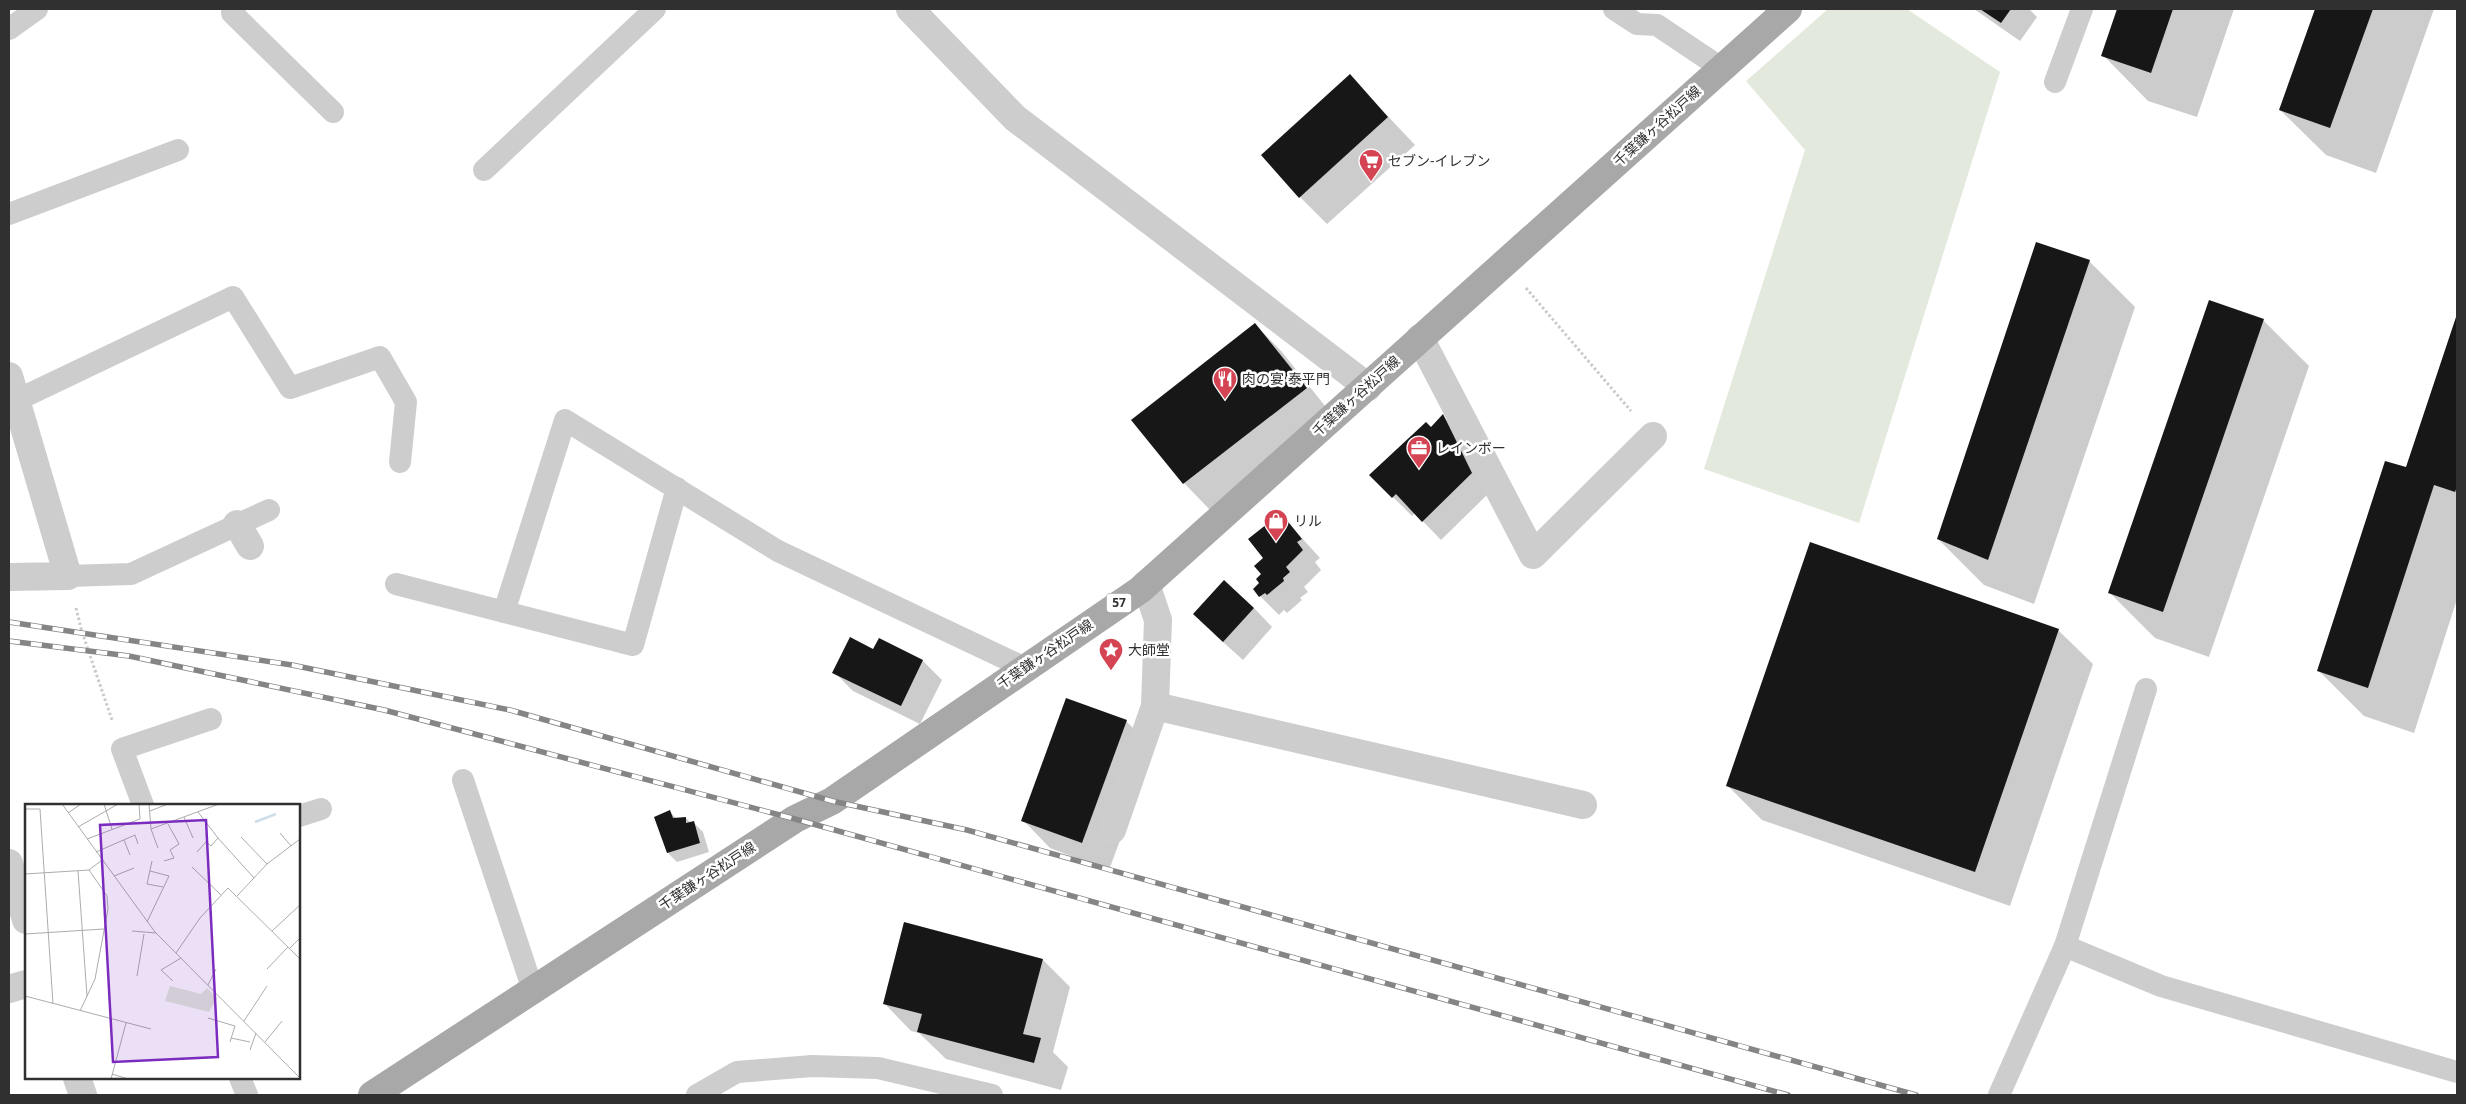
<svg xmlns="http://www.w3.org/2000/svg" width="2466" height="1104" font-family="'Open Sans','Noto Sans JP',sans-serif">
<rect width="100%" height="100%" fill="#fff"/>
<path fill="#e3e9dd" d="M 1828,9 L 1907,9 L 2000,72 L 1859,523 L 1704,469 L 1805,150 L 1746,81 Z"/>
<g fill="#0003">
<path d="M 1974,9 L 2029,9 L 2037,17 L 2020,41 Z"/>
<path d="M 2118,9 L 2234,9 L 2197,117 L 2148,101 L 2103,55 Z"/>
<path d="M 2316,9 L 2434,9 L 2376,173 L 2326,155 L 2280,110 Z"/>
<path d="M 1350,76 L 1415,145 L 1327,224 L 1300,197 Z"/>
<path d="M 2089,261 L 2135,307 L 2034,604 L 1984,585 L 1938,539 Z"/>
<path d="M 2457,317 L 2457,599 L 2414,733 L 2364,716 L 2318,670 L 2407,469 Z"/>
<path d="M 2263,320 L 2309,366 L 2209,657 L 2155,638 L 2109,592 Z"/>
<path d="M 1255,324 L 1282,352 L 1333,416 L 1211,511 L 1184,483 L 1132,420 Z"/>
<path d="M 1443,416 L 1461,434 L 1490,492 L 1441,540 L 1415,513 L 1412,516 L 1371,475 L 1431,429 Z"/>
<path d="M 1281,515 L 1320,558 L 1315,562 L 1321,570 L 1304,587 L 1308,592 L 1300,598 L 1302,600 L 1287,613 L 1284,610 L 1279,615 L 1260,596 L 1265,559 Z"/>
<path d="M 1254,608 L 1272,627 L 1243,660 L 1213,633 Z"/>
<path d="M 2058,630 L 2093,664 L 2010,906 L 1762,820 L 1727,785 Z"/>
<path d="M 879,639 L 923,661 L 942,680 L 920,724 L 853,691 L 834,672 L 874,650 Z"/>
<path d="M 1126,721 L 1154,749 L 1109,870 L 1050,848 L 1023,820 Z"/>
<path d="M 670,812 L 677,819 L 686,818 L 691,823 L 694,823 L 703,832 L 709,852 L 677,862 L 668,853 L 655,818 Z"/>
<path d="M 1043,960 L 1070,987 L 1053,1052 L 1068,1067 L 1061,1090 L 946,1059 L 919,1033 L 911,1031 L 884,1003 Z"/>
</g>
<g fill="#171717">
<path d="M 1980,9 L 2011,9 L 2001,23 Z"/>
<path d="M 2117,9 L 2173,9 L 2151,73 L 2101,56 Z"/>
<path d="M 2315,9 L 2373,9 L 2330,128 L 2279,110 Z"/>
<path d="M 1350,74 L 1388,117 L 1299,198 L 1261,155 Z"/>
<path d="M 2036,242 L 2090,260 L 1988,560 L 1937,539 Z"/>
<path d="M 2209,300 L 2264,319 L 2163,612 L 2108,593 Z"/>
<path d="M 2457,314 L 2457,487 L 2455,492 L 2434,485 L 2368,688 L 2317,671 L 2385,461 L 2406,467 Z"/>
<path d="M 1255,323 L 1307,388 L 1183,484 L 1131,420 Z"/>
<path d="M 1443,414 L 1472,473 L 1422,522 L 1396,494 L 1392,498 L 1369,475 L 1426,422 L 1431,427 Z"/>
<path d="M 1281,513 L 1302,539 L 1297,542 L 1303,550 L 1286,567 L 1290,572 L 1283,578 L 1284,581 L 1267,595 L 1265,593 L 1259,597 L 1253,589 L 1259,583 L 1256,579 L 1261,574 L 1254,566 L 1263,558 L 1248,539 Z"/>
<path d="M 1810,542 L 2059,629 L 1975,872 L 1726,786 Z"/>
<path d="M 1224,580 L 1254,608 L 1223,642 L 1193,614 Z"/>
<path d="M 850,637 L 873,649 L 879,638 L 923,660 L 901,706 L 832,673 Z"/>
<path d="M 1066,698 L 1127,720 L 1082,843 L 1021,821 Z"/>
<path d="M 670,810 L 673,818 L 686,817 L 686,823 L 694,821 L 700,843 L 667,853 L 654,817 Z"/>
<path d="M 904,922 L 1043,959 L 1023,1034 L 1041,1038 L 1034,1063 L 917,1032 L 922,1014 L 883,1004 Z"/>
</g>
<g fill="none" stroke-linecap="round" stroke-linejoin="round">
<g stroke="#cacaca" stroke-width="3" stroke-dasharray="2.5 2.5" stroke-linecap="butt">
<path d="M 1526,288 L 1631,411"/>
<path d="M 76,608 L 82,632 L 112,720"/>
</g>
<g stroke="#cdcdcd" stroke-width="22">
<path d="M 235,9 L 232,13 L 333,112"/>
<path d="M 1614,9 L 1637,24 L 1657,25 L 1721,68"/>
<path d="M 9,29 L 37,9"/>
<path d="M 2055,82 L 2082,9"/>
<path d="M 484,170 L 655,9"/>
<path d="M 9,214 L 178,150"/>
<path d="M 17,400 L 233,297 L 290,388 L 380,357 L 406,402 L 400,462"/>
<path d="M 68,576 L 131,574 L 269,510"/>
<path d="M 396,584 L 633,645 L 677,488"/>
<path d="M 504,612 L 565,420 L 778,551 L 1025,668"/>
<path d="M 463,780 L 533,990"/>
<path d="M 143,805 L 122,749 L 211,719"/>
<path d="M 299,816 L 321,809"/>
<path d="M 2065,946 L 2161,986 L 2457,1072"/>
<path d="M 240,1078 L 247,1095"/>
<path d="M 697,1095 L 737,1072 L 812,1066 L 878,1068 L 992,1095"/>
<path d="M 1999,1095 L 2065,946 L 2146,689"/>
</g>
<g stroke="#cdcdcd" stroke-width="28">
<path d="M 910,9 L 1015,118 L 1368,387"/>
<path d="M 1420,338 L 1533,555 L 1653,436"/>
<path d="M 9,376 L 68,576 L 9,577"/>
<path d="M 237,524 L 250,546"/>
<path d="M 1155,706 L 1583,805"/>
<path d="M 1112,830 L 1155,706 L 1158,620 L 1146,584"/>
<path d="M 9,863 L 26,920"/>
<path d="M 9,989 L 26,984"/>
<path d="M 77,1078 L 83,1095"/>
</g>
<path stroke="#a8a8a8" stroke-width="28" d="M 372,1095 L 795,819 L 832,801 L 1140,590 L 1788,9"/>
<defs>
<g id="rail">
<path d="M 9,622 L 292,665 L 510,710 L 832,801 L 967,830 L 1916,1095"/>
<path d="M 9,641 L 129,656 L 384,710 L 795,819 L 1788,1095"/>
</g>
</defs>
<use href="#rail" stroke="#858585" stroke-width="5.5"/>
<use href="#rail" stroke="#fff" stroke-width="4" stroke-dasharray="11" stroke-linecap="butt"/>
</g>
<defs>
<symbol id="supermarket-pin" viewBox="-11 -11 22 30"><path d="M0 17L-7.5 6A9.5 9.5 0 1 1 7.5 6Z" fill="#d54453" stroke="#fff"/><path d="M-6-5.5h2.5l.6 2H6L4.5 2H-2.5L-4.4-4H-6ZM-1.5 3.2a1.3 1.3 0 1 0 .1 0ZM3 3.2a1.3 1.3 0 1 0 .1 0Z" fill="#fff"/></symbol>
<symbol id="restaurant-pin" viewBox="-11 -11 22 30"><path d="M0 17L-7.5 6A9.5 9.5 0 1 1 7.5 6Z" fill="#d54453" stroke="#fff"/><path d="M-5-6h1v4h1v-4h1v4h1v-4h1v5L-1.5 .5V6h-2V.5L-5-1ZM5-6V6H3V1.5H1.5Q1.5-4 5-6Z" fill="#fff"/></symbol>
<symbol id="office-pin" viewBox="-11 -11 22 30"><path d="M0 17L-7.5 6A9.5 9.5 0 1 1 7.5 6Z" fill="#d54453" stroke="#fff"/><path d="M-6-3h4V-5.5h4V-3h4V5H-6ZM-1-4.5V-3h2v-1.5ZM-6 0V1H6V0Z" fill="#fff"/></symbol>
<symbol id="shop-pin" viewBox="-11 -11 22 30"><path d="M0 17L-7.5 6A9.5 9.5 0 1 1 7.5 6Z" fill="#d54453" stroke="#fff"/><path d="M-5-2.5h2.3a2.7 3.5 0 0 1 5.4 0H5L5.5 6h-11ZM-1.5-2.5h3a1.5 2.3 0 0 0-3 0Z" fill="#fff"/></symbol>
<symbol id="sight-pin" viewBox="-11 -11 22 30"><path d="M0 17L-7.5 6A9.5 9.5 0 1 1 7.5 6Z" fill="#d54453" stroke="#fff"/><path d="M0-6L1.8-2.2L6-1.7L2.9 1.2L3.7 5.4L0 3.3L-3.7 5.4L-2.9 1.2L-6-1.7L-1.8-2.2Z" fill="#fff"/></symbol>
</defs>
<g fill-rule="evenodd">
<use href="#supermarket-pin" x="1357" y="147" width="28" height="38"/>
<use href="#restaurant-pin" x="1211" y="365" width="28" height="38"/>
<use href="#office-pin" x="1405" y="434" width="28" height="38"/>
<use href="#shop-pin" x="1262" y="507" width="28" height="38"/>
<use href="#sight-pin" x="1097" y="636" width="28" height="38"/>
</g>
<g text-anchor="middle" stroke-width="5" stroke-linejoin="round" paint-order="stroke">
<rect fill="#fff" stroke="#6e6e6e" stroke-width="1" x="1106.5" y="593.5" width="25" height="19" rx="4"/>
<g font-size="12" font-weight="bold" fill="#303030">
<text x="1119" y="607">57</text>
</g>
<g font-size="14" fill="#303030" stroke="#fff">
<text transform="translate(1657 126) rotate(-42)" y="5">千葉鎌ヶ谷松戸線</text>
<text transform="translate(1356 396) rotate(-42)" y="5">千葉鎌ヶ谷松戸線</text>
<text transform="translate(1045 654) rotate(-34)" y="5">千葉鎌ヶ谷松戸線</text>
<text transform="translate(707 876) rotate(-33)" y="5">千葉鎌ヶ谷松戸線</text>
</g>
<g font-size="14" fill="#303030" stroke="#fff" text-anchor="start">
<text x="1388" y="166">セブン-イレブン</text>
<text x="1242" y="384">肉の宴 泰平門</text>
<text x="1436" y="453">レインボー</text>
<text x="1294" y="526">リル</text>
<text x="1128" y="655">大師堂</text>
</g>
</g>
<g transform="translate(25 804)">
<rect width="275" height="275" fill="#fff"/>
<path d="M 145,182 L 176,190 L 182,184 L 192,194 L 184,208 L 140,197 Z" fill="#e3e9dd"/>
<path fill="none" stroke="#cedfe9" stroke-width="2.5" d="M 230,18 L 251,10"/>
<path fill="none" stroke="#acacac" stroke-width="1" d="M 37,0 L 130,128 L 275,274M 79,0 L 87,25M 124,0 L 126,25 L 194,0M 0,5 L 15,5 L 28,200M 125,7 L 143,0M 43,9 L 56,0M 159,13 L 168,34M 53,23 L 93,0M 126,25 L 133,44M 255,29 L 266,42M 216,33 L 242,60M 193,34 L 229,74M 62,35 L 115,15 L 114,0M 99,36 L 105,51M 71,48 L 110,31 L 113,40M 172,48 L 181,38 L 186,42 L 193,34 L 173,8M 127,57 L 122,80 L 138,83M 139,57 L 149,54 L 145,46 L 154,40 L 143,20M 167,63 L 196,91M 53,67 L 62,192M 0,70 L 64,66 L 77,56M 89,72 L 109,64M 212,92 L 242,60 L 275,35M 122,118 L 144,72 L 125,67M 107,127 L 131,129M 247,127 L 275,101M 0,130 L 79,125M 264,145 L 275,134M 151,149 L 175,114 L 203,84 L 275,155M 242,165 L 263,143M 112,172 L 119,130M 148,177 L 136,166 L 156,154M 183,181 L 191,165M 0,192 L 126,225M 55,207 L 70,175 L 83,105 L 82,92 L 64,66M 183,214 L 210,222 L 205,238M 219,217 L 242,182M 206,234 L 225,238M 240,238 L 257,217M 225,246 L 231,229M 87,270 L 103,275M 86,275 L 101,219"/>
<path fill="#7b2cbf" fill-opacity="0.15" stroke="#7b2cbf" stroke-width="2.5" d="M 181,16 L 193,253 L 88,258 L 75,21 Z"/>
<rect width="275" height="275" fill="none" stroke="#303030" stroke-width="2.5"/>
</g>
<rect width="2466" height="1104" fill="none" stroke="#303030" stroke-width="20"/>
</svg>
